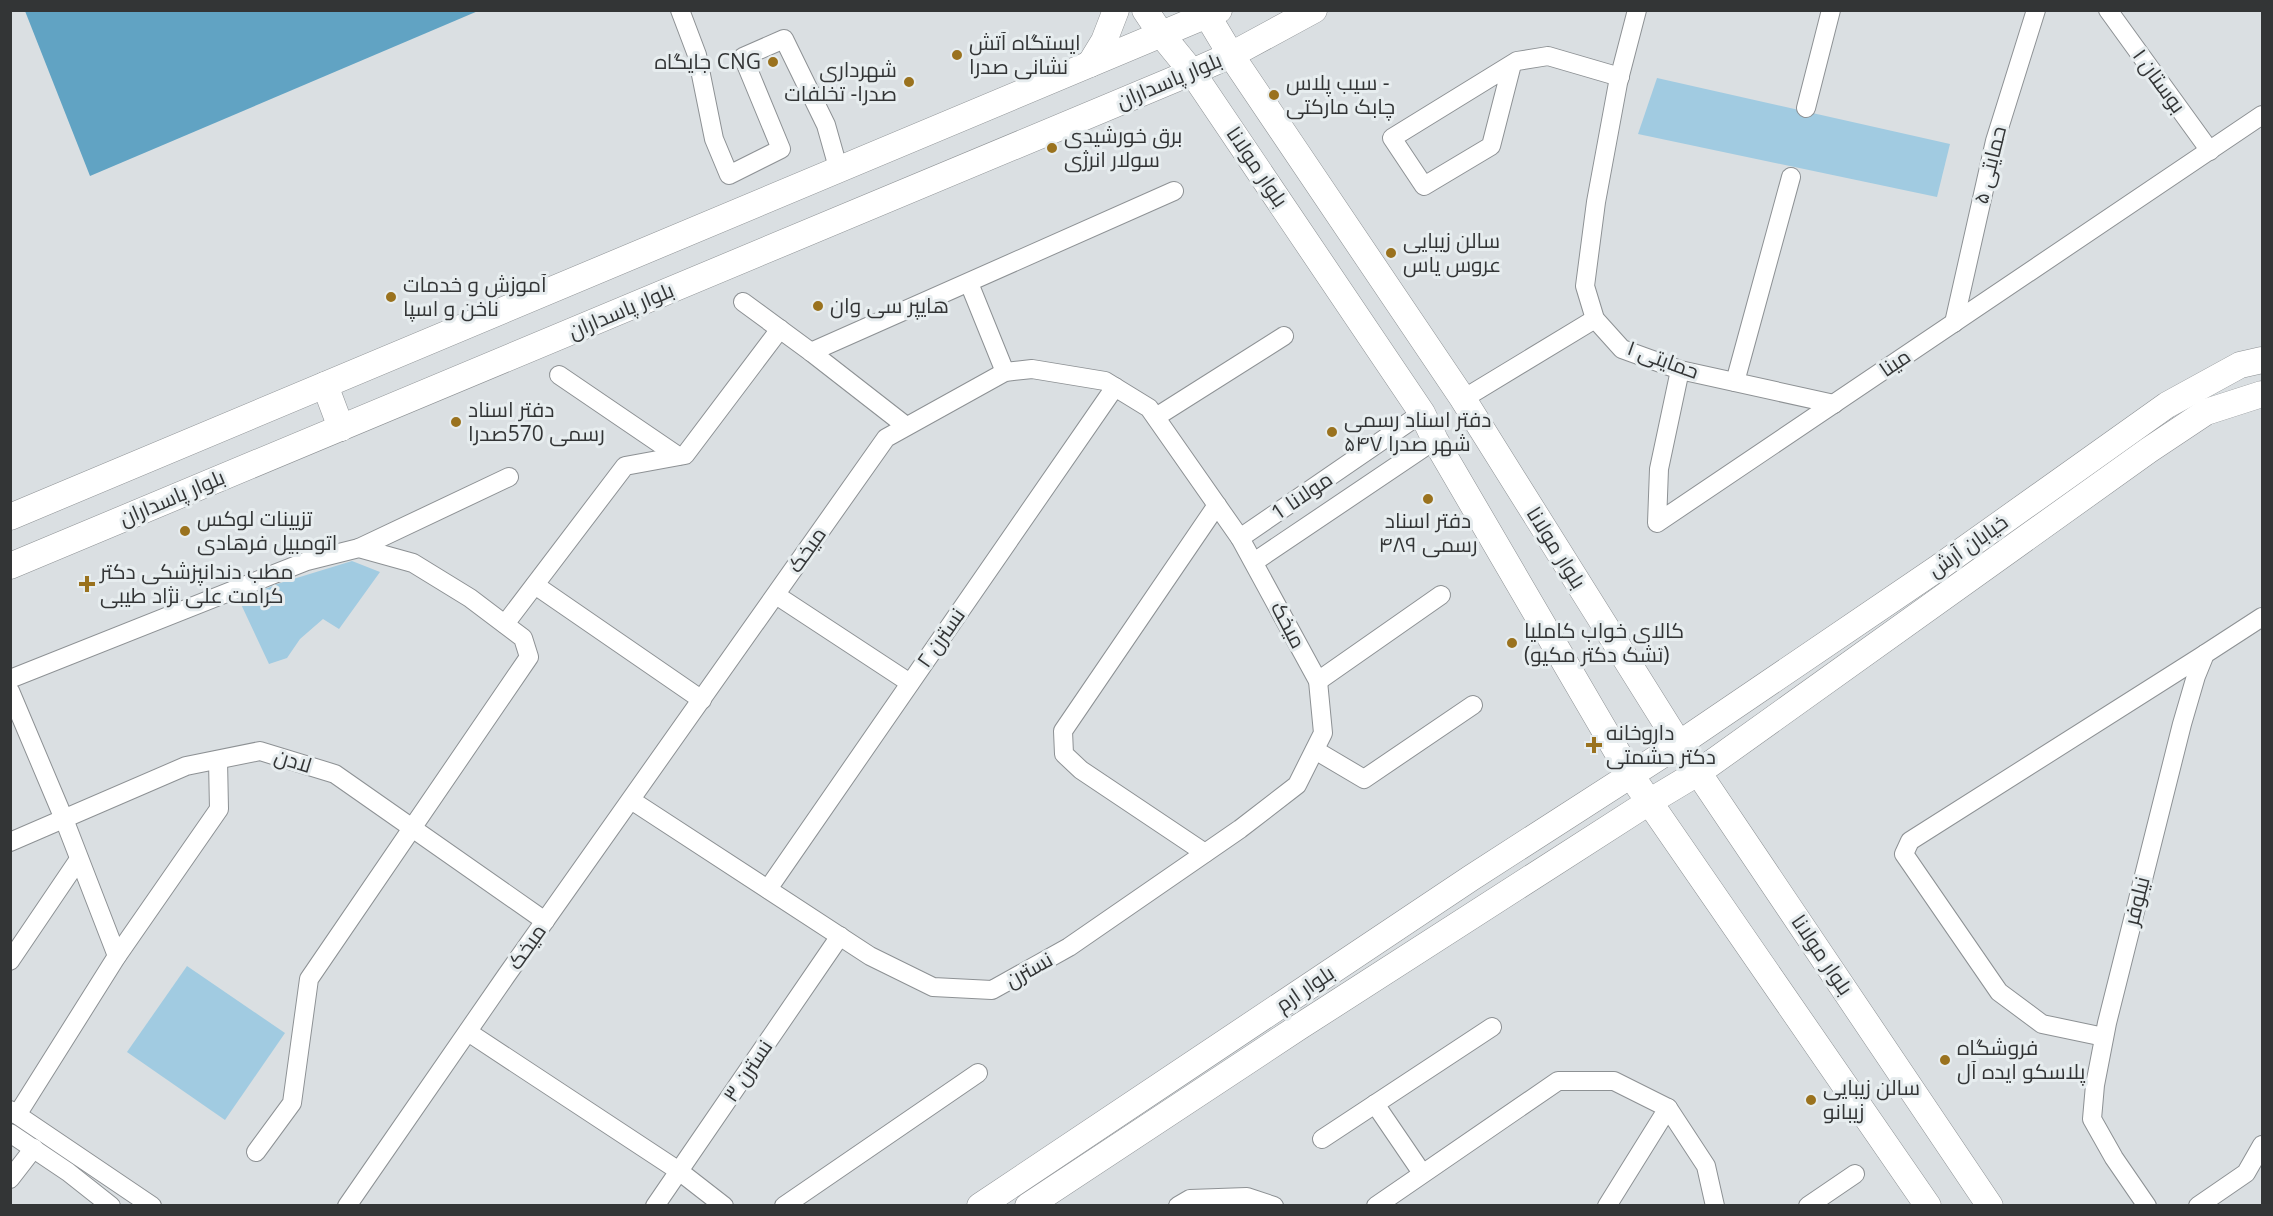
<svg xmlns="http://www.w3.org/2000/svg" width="2273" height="1216" font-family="'Open Sans',Cairo,sans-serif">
<rect width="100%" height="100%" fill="#dadfe2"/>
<g fill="#a1cbe1">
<path d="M 1657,78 L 1950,144 L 1937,197 L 1638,134 Z"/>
<path d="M 352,561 L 380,572 L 339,629 L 323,619 L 300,639 L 287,658 L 269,664 L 239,600 L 277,584 Z"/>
<path d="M 187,966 L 285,1033 L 225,1120 L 127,1052 Z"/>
</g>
<path fill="#61a3c3" d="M 25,11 L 478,11 L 90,176 Z"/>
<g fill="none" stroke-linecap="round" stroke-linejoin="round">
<defs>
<g id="street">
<path d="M 680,10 L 697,55 L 714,139 L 729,175 L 781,149 L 743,57 L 784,39 L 826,125 L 839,171"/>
<path d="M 1637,10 L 1618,83 L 1596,202 L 1585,286 L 1595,319 L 1622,349 L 1680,370 L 1834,404"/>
<path d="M 2108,10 L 2210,151"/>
<path d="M 1512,64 L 1491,146 L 1424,186 L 1392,138 L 1517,61 L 1548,56 L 1620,77"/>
<path d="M 1806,108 L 1831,10"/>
<path d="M 969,283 L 1005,372"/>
<path d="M 743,302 L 811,352 L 906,426"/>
<path d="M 1954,323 L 1995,141 L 2036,10"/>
<path d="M 811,352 L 1174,191"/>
<path d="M 1680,370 L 1659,469 L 1657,523 L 2262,115"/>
<path d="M 559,375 L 678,456"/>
<path d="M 1735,382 L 1791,177"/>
<path d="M 1463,399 L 1595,319"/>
<path d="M 1156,417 L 1284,336"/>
<path d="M 1240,538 L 1422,413"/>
<path d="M 359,548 L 509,477"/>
<path d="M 1254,562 L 1435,440"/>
<path d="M 535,585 L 702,700"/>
<path d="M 776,595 L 910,683"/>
<path d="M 505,624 L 625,466 L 685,455 L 780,329"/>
<path d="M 10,679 L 307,561 L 359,548 L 413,563 L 470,598 L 523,638 L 529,657 L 309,979 L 292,1103 L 256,1152"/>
<path d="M 1318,681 L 1441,595"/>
<path d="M 10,691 L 64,819 L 117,956"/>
<path d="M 1315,750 L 1364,779 L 1473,705"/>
<path d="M 10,842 L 186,766 L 260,751 L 335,774 L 545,921"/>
<path d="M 1205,853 L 1081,770 L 1064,754 L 1063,731 L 1217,505"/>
<path d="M 768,889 L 1115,387"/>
<path d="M 10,961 L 79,859"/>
<path d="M 468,1032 L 679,1171 L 724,1206"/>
<path d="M 2104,1037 L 2042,1024 L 1999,992 L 1904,854 L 1910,841 L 2205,654"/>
<path d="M 1375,1104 L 1422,1173"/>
<path d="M 10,1110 L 152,1206"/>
<path d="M 17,1115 L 117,956 L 219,809 L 218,760"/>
<path d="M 10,1133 L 68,1172 L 111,1206"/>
<path d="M 1322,1139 L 1492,1027"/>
<path d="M 10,1179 L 34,1148"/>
<path d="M 347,1206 L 506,976 L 886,438 L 1005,372 L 1032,369 L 1105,381 L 1149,408 L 1240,538 L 1318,681 L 1323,733 L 1297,785 L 1240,829 L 1069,947 L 992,990 L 933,987 L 870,956 L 631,800"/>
<path d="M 655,1206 L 840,936"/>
<path d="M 784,1206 L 978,1073"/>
<path d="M 1178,1206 L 1190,1199 L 1247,1197 L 1274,1206"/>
<path d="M 1376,1206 L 1558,1081 L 1614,1081 L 1668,1108 L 1706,1166 L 1715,1206"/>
<path d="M 1607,1206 L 1668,1108"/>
<path d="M 1808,1206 L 1855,1174"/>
<path d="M 2147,1206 L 2114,1158 L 2092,1119 L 2095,1085 L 2107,1023 L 2182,724 L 2196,676 L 2205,654 L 2262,617"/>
<path d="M 2198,1206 L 2246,1173 L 2262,1145"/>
</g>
<g id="secondary">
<path d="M 1145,10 L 1161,34 L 1192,72 L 1422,413 L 1435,440 L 1630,774 L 1928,1206"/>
<path d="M 1204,10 L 1231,55 L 1463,399 L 1679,744 L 1990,1206"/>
<path d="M 1090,64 L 1104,41 L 1116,10"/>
<path d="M 325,385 L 341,428"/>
<path d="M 10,517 L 1219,10"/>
<path d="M 10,566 L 1192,72 L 1231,55 L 1314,10"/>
<path d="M 980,1206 L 1471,878 L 1679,744 L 1938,568 L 2167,405 L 2240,365 L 2262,360"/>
<path d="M 1028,1206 L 1299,1027 L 1649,802 L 1699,772 L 2149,450 L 2206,412 L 2262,394"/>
</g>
</defs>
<use href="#street" stroke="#8d9194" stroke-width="20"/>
<use href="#secondary" stroke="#8d9194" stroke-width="27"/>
<use href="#street" stroke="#fff" stroke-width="18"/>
<use href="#secondary" stroke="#fff" stroke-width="26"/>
</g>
<g fill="#9a721e" stroke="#e7edef" stroke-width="2">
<circle cx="957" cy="55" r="6"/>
<circle cx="773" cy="62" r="6"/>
<circle cx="909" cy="82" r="6"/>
<circle cx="1274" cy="95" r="6"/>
<circle cx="1052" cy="148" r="6"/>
<circle cx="1391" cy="253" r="6"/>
<circle cx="391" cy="297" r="6"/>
<circle cx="818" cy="306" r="6"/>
<circle cx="456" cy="422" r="6"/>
<circle cx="1332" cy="432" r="6"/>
<circle cx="1428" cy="499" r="6"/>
<circle cx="185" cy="531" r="6"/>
<path d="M84 575h6v6h6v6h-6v6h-6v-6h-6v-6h6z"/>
<circle cx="1512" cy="643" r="6"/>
<path d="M1591 736h6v6h6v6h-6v6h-6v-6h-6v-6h6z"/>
<circle cx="1945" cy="1060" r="6"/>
<circle cx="1811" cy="1100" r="6"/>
</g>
<g text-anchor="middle" stroke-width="6" stroke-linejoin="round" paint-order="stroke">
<g font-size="21" fill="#333536" stroke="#e7edef" text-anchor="start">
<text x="969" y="50">ایستگاه آتش<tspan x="969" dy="24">نشانی صدرا</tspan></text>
<text x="761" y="69" text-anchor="end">جایگاه CNG</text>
<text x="897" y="77" text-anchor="end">شهرداری<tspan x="897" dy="24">صدرا- تخلفات</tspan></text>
<text x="1286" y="90">سیب پلاس -<tspan x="1286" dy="24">چابک مارکتی</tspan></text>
<text x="1064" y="143">برق خورشیدی<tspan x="1064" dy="24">سولار انرژی</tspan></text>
<text x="1403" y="248">سالن زیبایی<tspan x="1403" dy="24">عروس یاس</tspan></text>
<text x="403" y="292">آموزش و خدمات<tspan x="403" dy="24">ناخن و اسپا</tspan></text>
<text x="830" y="313">هایپر سی وان</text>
<text x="468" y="417">دفتر اسناد<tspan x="468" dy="24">رسمی 570صدرا</tspan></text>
<text x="1344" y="427">دفتر اسناد رسمی<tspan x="1344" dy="24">۵۴۷ شهر صدرا</tspan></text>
<text x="197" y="526">تزیینات لوکس<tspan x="197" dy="24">اتومبیل فرهادی</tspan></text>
<text x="1428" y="528" text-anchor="middle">دفتر اسناد<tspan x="1428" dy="24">رسمی ۴۸۹</tspan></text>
<text x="100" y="579">مطب دندانپزشکی دکتر<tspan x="100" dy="24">کرامت علی نژاد طیبی</tspan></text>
<text x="1524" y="638">کالای خواب کاملیا<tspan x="1524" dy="24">(تشک دکتر مکیو)</tspan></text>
<text x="1606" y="740">داروخانه<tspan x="1606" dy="24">دکتر حشمتی</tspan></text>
<text x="1957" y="1055">فروشگاه<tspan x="1957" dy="24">پلاسکو ایده آل</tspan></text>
<text x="1823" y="1095">سالن‌ زیبایی<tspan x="1823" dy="24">زیبانو</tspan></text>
</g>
<g font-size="21" fill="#333536" stroke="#e7edef">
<text transform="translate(1169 81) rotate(-23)" y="7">بلوار پاسداران</text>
<text transform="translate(2159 81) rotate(54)" y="7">بوستان ۱</text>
<text transform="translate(1990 165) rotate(-76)" y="7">حمایتی ۵</text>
<text transform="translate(1257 167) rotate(56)" y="7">بلوار مولانا</text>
<text transform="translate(621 311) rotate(-23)" y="7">بلوار پاسداران</text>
<text transform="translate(1663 360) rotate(20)" y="7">حمایتی ۱</text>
<text transform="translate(1895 363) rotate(-34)" y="7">مینا</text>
<text transform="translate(1302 496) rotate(-34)" y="7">مولانا 1</text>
<text transform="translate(172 498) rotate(-23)" y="7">بلوار پاسداران</text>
<text transform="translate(1968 546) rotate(-35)" y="7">خیابان آرش</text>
<text transform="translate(1556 548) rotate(58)" y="7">بلوار مولانا</text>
<text transform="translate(807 550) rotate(-55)" y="7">میخک</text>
<text transform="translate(1288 625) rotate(62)" y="7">میخک</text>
<text transform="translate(941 638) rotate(-55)" y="7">نسترن ۲</text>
<text transform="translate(293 761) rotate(17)" y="7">لادن</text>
<text transform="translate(2137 901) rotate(-76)" y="7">نیلوفر</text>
<text transform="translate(527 947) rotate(-55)" y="7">میخک</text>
<text transform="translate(1822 955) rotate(56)" y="7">بلوار مولانا</text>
<text transform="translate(1029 970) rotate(-29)" y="7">نسترن</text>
<text transform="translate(1305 989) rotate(-34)" y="7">بلوار ارم</text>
<text transform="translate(748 1071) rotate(-56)" y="7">نسترن ۳</text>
</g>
</g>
<rect width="2273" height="1216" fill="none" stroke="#333536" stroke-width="24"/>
</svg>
